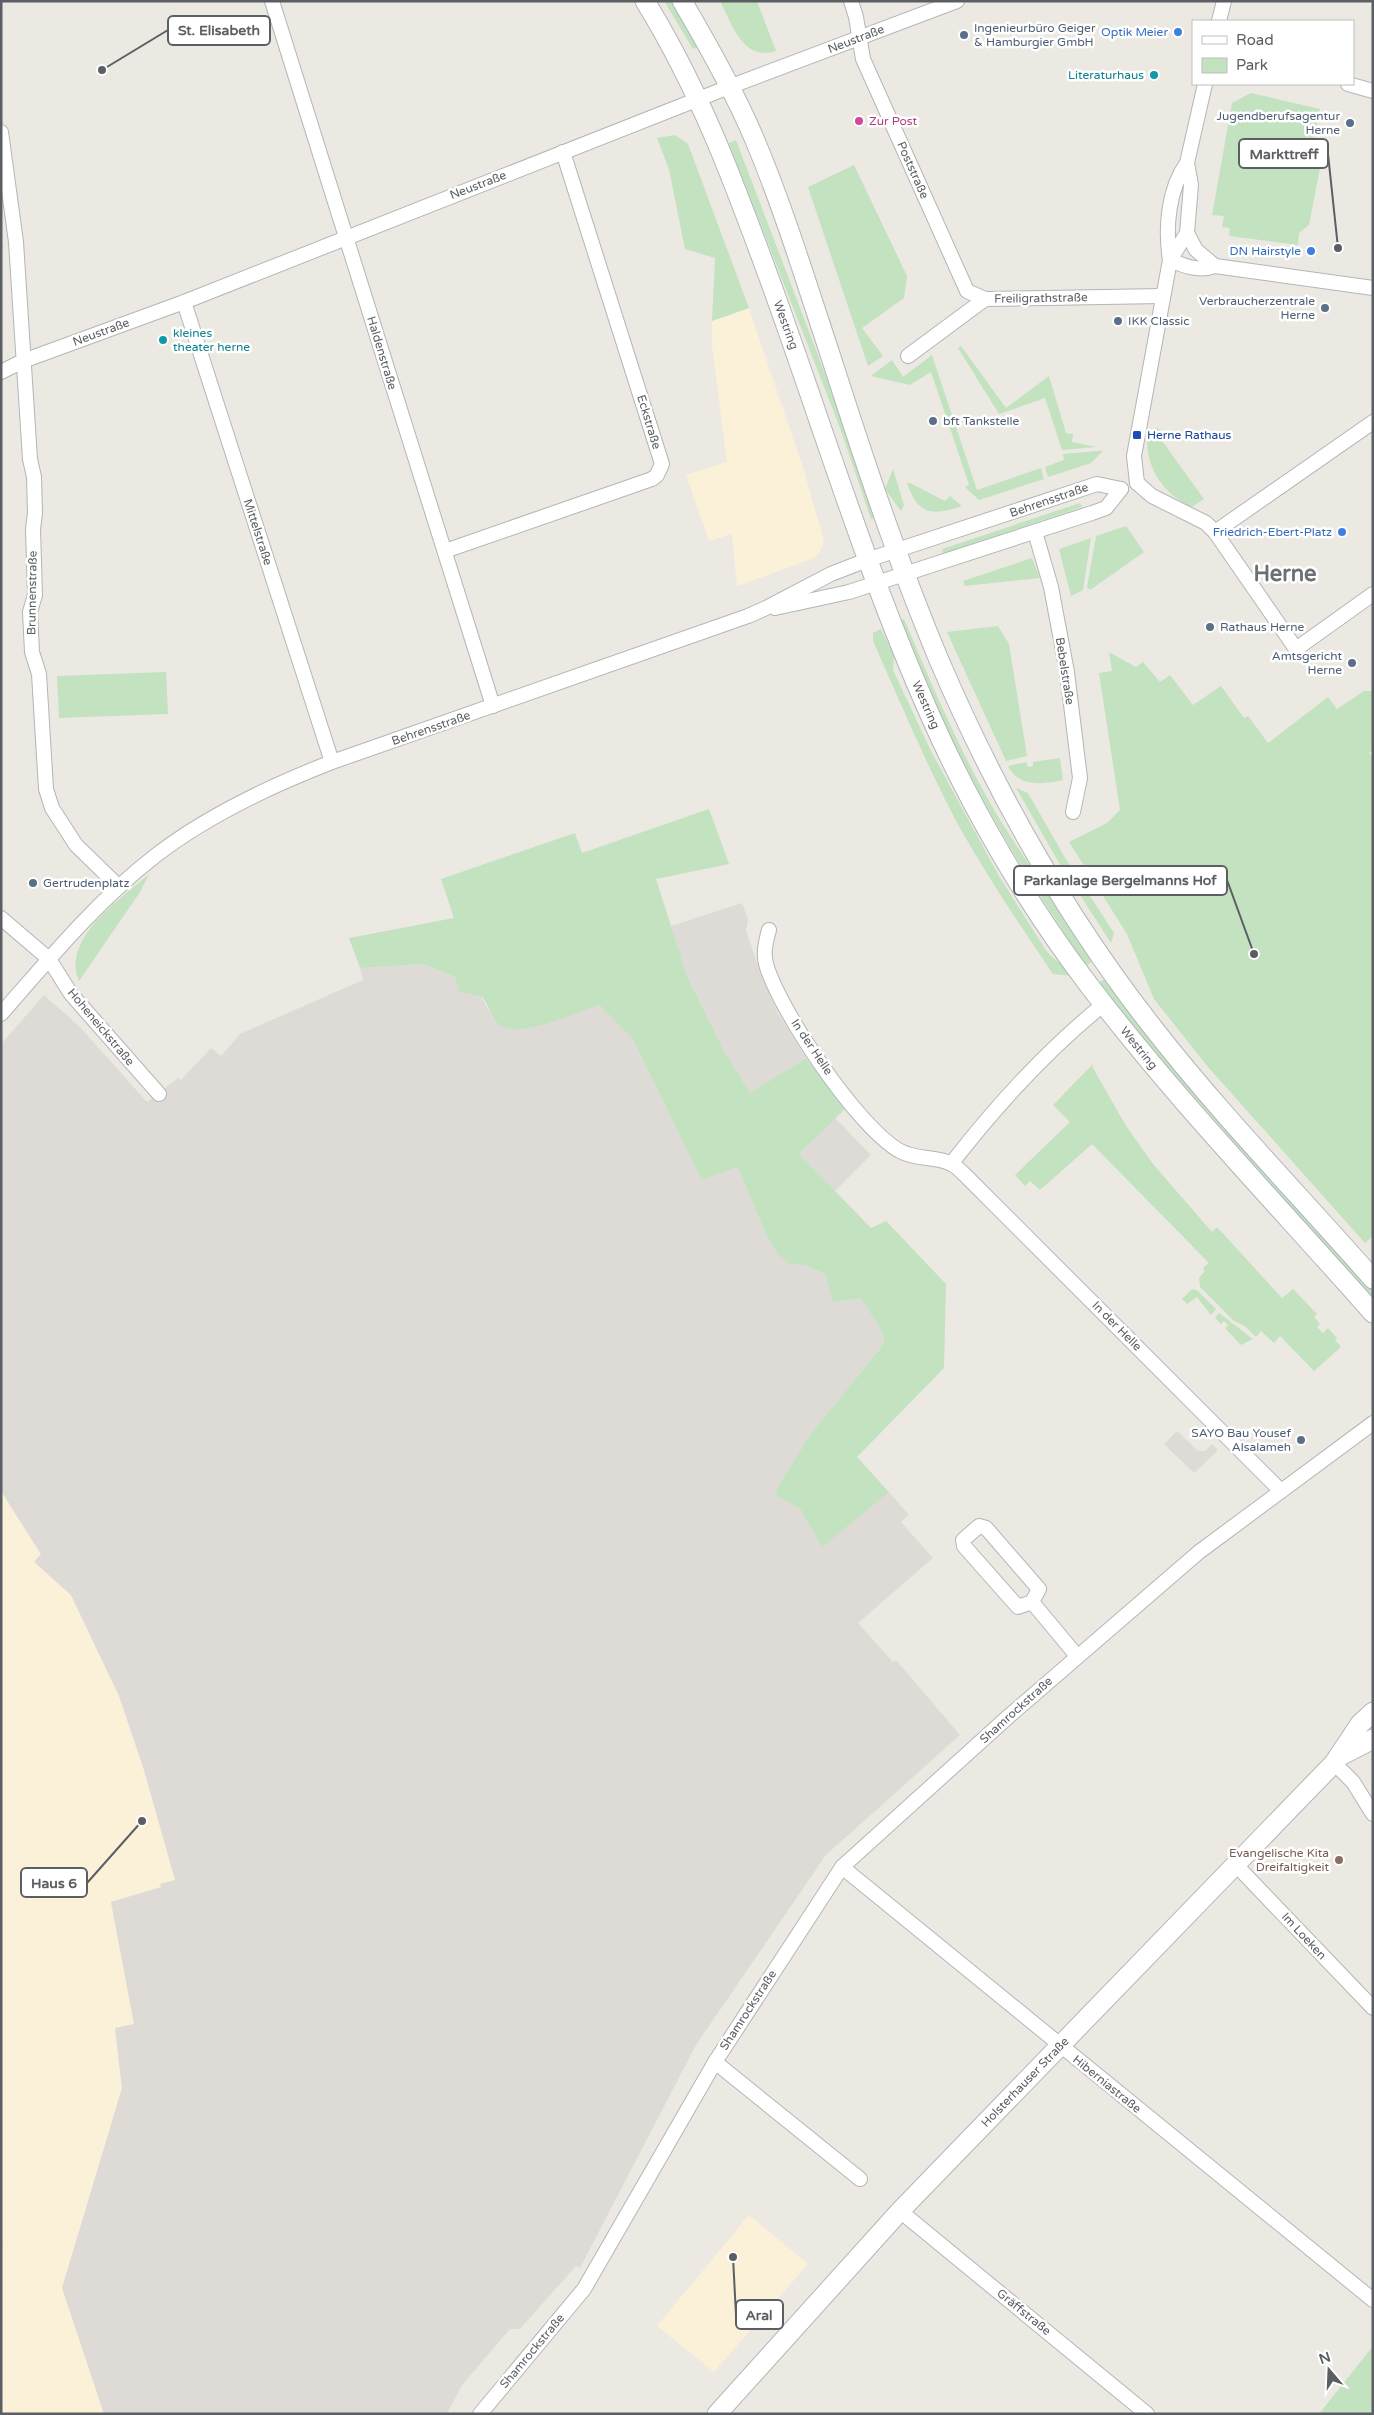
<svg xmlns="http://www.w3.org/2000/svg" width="1374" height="2415" font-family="'Varela Round',sans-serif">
<rect width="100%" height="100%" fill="#ece9e2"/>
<g fill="#fbf1d9">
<path d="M 749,308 L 804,471 L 824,541 L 820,552 L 814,558 L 737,586 L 732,534 L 709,541 L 686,475 L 727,462 L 712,346 L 712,321 Z"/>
<path d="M 1,1491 L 41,1555 L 35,1562 L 71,1595 L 119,1696 L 144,1770 L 175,1880 L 161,1884 L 161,1887 L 111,1902 L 134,2024 L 115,2028 L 122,2088 L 62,2288 L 104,2414 L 1,2414 L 1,2245 L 4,2242 L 1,2239 Z"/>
<path d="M 749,2215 L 808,2264 L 714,2372 L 657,2326 Z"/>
</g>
<g fill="#dedbd7">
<path d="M 742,903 L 748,919 L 746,930 L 761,975 L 778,1013 L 806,1058 L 750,1093 L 723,1049 L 687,976 L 671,926 Z"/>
<path d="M 424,964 L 455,977 L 459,992 L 481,997 L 497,1023 L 544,1024 L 599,1005 L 632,1038 L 702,1180 L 738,1167 L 767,1237 L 777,1253 L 789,1264 L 804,1265 L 825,1274 L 861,1297 L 884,1335 L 883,1345 L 809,1436 L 774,1494 L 800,1509 L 822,1546 L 889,1492 L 909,1515 L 901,1522 L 933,1558 L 858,1623 L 893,1662 L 896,1660 L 960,1735 L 826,1855 L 696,2045 L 580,2268 L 576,2266 L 520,2329 L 510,2329 L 462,2385 L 447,2414 L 104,2414 L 62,2288 L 122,2088 L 115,2028 L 134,2024 L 111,1902 L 161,1887 L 160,1884 L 175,1880 L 144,1770 L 119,1696 L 71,1595 L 34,1562 L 41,1554 L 1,1491 L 1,1044 L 44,995 L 79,1026 L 147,1102 L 178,1078 L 181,1080 L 211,1048 L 221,1056 L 240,1034 L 363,980 L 360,968 Z"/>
<path d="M 835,1118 L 871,1155 L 835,1191 L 799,1154 Z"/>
<path d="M 1177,1431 L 1198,1451 L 1205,1451 L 1212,1444 L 1218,1450 L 1194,1473 L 1164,1444 Z"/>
</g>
<g fill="#c2e2c0">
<path d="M 664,1 L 672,1 L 698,47 L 693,49 Z"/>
<path d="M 720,1 L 757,1 L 776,51 C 743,62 732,24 720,1 Z"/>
<path d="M 1251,93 L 1320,109 L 1313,144 L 1324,147 L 1309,225 L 1299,233 L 1298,245 L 1229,236 L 1230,228 L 1222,227 L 1224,216 L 1212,215 L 1232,103 Z"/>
<path d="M 675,135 L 688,144 L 749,308 L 712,321 L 715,258 L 685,249 L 669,169 L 657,138 Z"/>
<path d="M 736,140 L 845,426 L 875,518 L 871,519 L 840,428 L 729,143 Z"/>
<path d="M 854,165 L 907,276 L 904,298 L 862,328 L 883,356 L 868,366 L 808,187 Z"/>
<path d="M 961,346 L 1006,408 L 1049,376 L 1066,433 L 1073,434 L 1072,442 L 1096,447 L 1062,450 L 1045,398 L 999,414 L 958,348 Z"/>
<path d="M 932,355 L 977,490 L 1041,468 L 1044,479 L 979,500 L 965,487 L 969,485 L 931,372 L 910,385 L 871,376 L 892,360 L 903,377 Z"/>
<path d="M 1155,428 L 1159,429 L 1164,435 L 1160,438 L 1204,499 L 1192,507 C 1162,494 1143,464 1148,431 L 1154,432 Z"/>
<path d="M 1096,451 L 1103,451 L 1091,463 L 1048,477 L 1045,467 L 1064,460 L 1063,454 Z"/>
<path d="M 893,469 L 904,505 L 901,511 L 885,489 Z"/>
<path d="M 907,483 L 910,483 L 945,501 L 950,496 L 962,506 C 933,516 918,516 907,483 Z"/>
<path d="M 1080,503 L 1082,507 L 943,554 L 942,549 Z"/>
<path d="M 1126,526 L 1144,552 L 1090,590 L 1087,587 L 1096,536 Z"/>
<path d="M 1091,538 L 1083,590 L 1071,596 L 1059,549 Z"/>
<path d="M 1032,558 L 1040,578 L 965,586 L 963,581 Z"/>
<path d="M 904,619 C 933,687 961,755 999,818 C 1029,867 1063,913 1094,960 L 1086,966 C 1053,916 1020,866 991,814 C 956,752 927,686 900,621 Z"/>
<path d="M 998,626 L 1009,644 L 1027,756 L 1006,761 L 947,632 Z"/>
<path d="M 881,629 L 894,656 L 893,670 L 931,751 L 999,876 L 1045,949 C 1054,961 1063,963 1072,976 L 1053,974 C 1021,927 989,879 961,830 C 928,769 901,704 873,641 L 873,633 Z"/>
<path d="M 1109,652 L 1136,667 L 1143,662 L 1160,682 L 1170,675 L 1193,705 L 1221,686 L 1244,718 L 1248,716 L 1268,743 L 1328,697 L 1337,709 L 1364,691 L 1373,691 L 1373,750 L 1369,753 L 1373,758 L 1373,1236 L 1365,1243 L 1208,1067 L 1154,999 L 1127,934 L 1069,842 L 1107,823 L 1120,810 L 1099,673 L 1112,671 Z"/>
<path d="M 166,672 L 168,714 L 59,718 L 57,676 Z"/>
<path d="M 1060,758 L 1063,780 C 1043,784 1019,788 1008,766 L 1026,762 L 1028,767 L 1033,766 L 1033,762 Z"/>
<path d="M 1016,788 L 1028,793 L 1064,856 L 1114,933 L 1111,943 L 1058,861 Z"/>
<path d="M 709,809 L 729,864 L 656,879 L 687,976 L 723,1049 L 750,1093 L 806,1058 L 845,1109 L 799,1154 L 871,1228 L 886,1221 L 946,1284 L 944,1368 L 857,1457 L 889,1492 L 822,1547 L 800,1509 L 774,1494 L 809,1436 L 883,1345 L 884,1335 L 861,1298 L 833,1302 L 825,1274 L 804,1265 L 789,1264 L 777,1253 L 767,1237 L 738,1167 L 702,1180 L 632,1038 L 599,1005 C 578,1012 516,1041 498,1024 C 491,1016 489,1005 482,997 L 459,992 L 455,977 L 424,964 L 360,968 L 349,938 L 454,918 L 441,879 L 575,833 L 582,853 Z"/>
<path d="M 149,874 L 140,892 L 79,981 C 61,938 121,899 149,874 Z"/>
<path d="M 1106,978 L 1150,1039 L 1373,1291 L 1373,1300 L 1146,1043 L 1099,983 Z"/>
<path d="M 1093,1064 L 1093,1068 L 1126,1126 L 1153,1164 L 1212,1232 L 1217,1227 L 1282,1298 L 1293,1289 L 1317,1314 L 1314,1317 L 1320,1324 L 1317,1327 L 1323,1333 L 1328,1328 L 1337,1338 L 1335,1340 L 1341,1347 L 1314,1371 L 1280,1336 L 1274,1343 L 1261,1331 L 1256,1337 L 1246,1327 L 1233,1320 L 1200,1287 L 1199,1278 L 1205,1271 L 1203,1268 L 1209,1263 L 1092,1144 L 1040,1190 L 1030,1181 L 1025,1186 L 1015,1175 L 1070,1122 L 1053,1105 Z"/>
<path d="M 1192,1289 L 1198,1291 L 1216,1309 L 1211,1315 L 1197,1297 L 1187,1304 L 1182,1299 Z"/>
<path d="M 1219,1313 L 1253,1339 L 1241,1345 L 1225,1328 L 1228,1325 L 1224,1321 L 1221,1324 L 1215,1318 Z"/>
<path d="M 1373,2346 L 1373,2414 L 1319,2414 Z"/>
</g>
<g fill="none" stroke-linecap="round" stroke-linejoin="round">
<defs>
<g id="minor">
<path d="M 272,1 L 493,706"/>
<path d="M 851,1 L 856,17 L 863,59 L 967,291 L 985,299"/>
<path d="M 1219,21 L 1224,1"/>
<path d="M 1348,84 L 1373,91"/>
<path d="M 1,132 L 16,242 L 30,459 L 34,477 L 35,513 L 33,529 L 35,595 L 30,612 L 32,652 L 39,674 L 46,789 L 52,808 L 76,845 L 119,887"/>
<path d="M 1187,233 L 1196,250 L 1215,266"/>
<path d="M 1170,260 C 1184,266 1199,272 1215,266 L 1373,288"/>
<path d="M 1170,260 L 1187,233 L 1191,185 L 1187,163"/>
<path d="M 184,302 L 332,762"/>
<path d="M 908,356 L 985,299 L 1163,296"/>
<path d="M 1,372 L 23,361 L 184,302 L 729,87 L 957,1"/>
<path d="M 1137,483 L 1134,456 L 1170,260 C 1165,229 1168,189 1187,163 L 1205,84"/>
<path d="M 1137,483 L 1152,496 L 1206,523 L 1215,532 L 1296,649 L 1373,594"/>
<path d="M 1035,532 L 1051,587 L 1067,672 L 1080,778 L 1073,812"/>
<path d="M 1215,532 L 1373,422"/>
<path d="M 445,551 L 652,479 L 657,475 L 662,464 L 563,152"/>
<path d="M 775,608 L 849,592 L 1092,513 L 1106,508 L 1121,489"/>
<path d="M 1,918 L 49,959 L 71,994 L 159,1094"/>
<path d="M 769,930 C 766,941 763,952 766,964 C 779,1010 858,1128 900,1151 C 916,1160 936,1156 952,1164 C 957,1167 962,1172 966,1176 L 1281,1491"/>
<path d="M 1,1014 C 49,959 97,901 155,856 C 208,815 270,786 332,762 L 748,616 L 764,609 L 831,574 L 867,560 L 1097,484 L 1121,489"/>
<path d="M 951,1164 C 996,1106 1047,1050 1104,1004"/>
<path d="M 979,1526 L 986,1528 L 1039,1589 L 1032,1602 L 1018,1607 L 964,1546 L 963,1540 Z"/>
<path d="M 1032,1602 L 1077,1656"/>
<path d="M 1334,1763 L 1353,1782 L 1373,1814"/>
<path d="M 1235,1864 L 1373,2008"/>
<path d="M 842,1867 L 1373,2300"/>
<path d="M 715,2062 L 860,2179"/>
<path d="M 900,2211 L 1147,2414"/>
<path d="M 480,2414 L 584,2289 L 715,2062 L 842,1867 L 1009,1716 L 1199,1552 L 1373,1423"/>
</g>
<g id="secondary">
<path d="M 645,1 C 702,94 735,185 772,286 C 824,430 868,576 930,715 C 971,808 1027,904 1088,984 C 1176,1100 1277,1204 1373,1313"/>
<path d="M 682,1 C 708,45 734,91 754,138 C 784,209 806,282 830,354 C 863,457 897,560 939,660 C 995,791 1066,917 1154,1029 C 1222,1116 1300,1196 1373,1279"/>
<path d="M 1340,1756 L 1373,1739"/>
<path d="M 717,2414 L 900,2211 L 1334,1763 L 1360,1724 L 1373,1712"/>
</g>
</defs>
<use href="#minor" stroke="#b3b5b9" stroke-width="16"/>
<use href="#secondary" stroke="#b2b5b9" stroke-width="21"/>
<use href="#minor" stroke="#fff" stroke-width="14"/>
<use href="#secondary" stroke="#fff" stroke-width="19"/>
</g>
<g fill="#3f7fe0" stroke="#fff" stroke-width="2">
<circle cx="1178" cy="32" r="5"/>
<circle cx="1311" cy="251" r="5"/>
<circle cx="1342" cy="532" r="5"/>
</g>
<g fill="#5c6f8a" stroke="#fff" stroke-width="2">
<circle cx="964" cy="35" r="5"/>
<circle cx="1350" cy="123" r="5"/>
<circle cx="1325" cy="308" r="5"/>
<circle cx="1118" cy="321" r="5"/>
<circle cx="933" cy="421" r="5"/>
<circle cx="1210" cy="627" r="5"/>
<circle cx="1352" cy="663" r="5"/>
<circle cx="33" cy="883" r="5"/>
<circle cx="1301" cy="1440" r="5"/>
</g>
<g fill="#0f9aa8" stroke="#fff" stroke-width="2">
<circle cx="1154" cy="75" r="5"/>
<circle cx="163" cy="340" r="5"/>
</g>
<circle fill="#d1479c" stroke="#fff" stroke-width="2" cx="859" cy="121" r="5"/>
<rect fill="#1a4fb4" stroke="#fff" stroke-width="2" x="1132" y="430" width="10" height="10" rx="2.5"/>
<circle fill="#8d6e63" stroke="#fff" stroke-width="2" cx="1339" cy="1860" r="5"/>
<g text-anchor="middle" stroke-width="5" stroke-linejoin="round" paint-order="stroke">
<g font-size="12" fill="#4e5e75" stroke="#fff" text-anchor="start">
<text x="974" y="32">Ingenieurbüro Geiger<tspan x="974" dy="14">&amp; Hamburgier GmbH</tspan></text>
<text x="1340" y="120" text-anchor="end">Jugendberufsagentur<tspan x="1340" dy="14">Herne</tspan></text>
<text x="1315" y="305" text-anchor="end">Verbraucherzentrale<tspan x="1315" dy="14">Herne</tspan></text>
<text x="1128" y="325">IKK Classic</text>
<text x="943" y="425">bft Tankstelle</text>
<text x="1220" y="631">Rathaus Herne</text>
<text x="1342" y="660" text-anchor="end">Amtsgericht<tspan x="1342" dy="14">Herne</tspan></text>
<text x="43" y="887">Gertrudenplatz</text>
<text x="1291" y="1437" text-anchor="end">SAYO Bau Yousef<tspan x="1291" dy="14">Alsalameh</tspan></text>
</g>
<g font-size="12" fill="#366cbe" stroke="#fff" text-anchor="end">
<text x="1168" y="36">Optik Meier</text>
<text x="1301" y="255">DN Hairstyle</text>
<text x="1332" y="536">Friedrich-Ebert-Platz</text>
</g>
<g font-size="12" fill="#5b5e62" stroke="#fff">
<text transform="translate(856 39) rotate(-21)" y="4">Neustraße</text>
<text transform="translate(913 170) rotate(66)" y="4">Poststraße</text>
<text transform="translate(478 185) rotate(-21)" y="4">Neustraße</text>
<text transform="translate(1041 298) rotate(-1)" y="4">Freiligrathstraße</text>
<text transform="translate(786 325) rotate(70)" y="4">Westring</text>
<text transform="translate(101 332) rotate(-20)" y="4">Neustraße</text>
<text transform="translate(382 353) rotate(73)" y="4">Haldenstraße</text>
<text transform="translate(649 422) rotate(73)" y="4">Eckstraße</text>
<text transform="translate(1049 500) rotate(-19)" y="4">Behrensstraße</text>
<text transform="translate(258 532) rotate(72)" y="4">Mittelstraße</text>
<text transform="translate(32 593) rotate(-89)" y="4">Brunnenstraße</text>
<text transform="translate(1065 671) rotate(81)" y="4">Bebelstraße</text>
<text transform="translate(926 705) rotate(66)" y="4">Westring</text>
<text transform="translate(431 728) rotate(-19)" y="4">Behrensstraße</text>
<text transform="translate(101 1027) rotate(50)" y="4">Hoheneickstraße</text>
<text transform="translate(812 1047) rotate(56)" y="4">In der Helle</text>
<text transform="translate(1139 1048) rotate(51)" y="4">Westring</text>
<text transform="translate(1117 1326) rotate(45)" y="4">In der Helle</text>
<text transform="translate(1016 1710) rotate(-42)" y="4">Shamrockstraße</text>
<text transform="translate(1304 1936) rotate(47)" y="4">Im Loeken</text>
<text transform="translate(748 2010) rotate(-57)" y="4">Shamrockstraße</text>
<text transform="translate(1025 2082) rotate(-46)" y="4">Holsterhauser Straße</text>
<text transform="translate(1107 2084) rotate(39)" y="4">Hiberniastraße</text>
<text transform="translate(1024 2312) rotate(39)" y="4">Gräffstraße</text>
<text transform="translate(532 2351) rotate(-50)" y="4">Shamrockstraße</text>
</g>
<g font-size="12" fill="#0d838f" stroke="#fff" text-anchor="end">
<text x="1144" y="79">Literaturhaus</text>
<text x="173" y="337" text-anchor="start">kleines<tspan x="173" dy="14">theater herne</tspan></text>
</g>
<g font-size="12" fill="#b23c85" stroke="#fff" text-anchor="start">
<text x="869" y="125">Zur Post</text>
</g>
<g font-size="12" fill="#164399" stroke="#fff" text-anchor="start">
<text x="1147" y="439">Herne Rathaus</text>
</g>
<g font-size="12" fill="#785e54" stroke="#fff" text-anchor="end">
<text x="1329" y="1857">Evangelische Kita<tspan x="1329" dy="14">Dreifaltigkeit</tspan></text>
</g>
<g font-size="22" font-weight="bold" fill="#6c7074" stroke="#fff">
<text x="1285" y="581">Herne</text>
</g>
</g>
<path fill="none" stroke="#5b5e62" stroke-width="2" d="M102 70L168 30M1338 248L1328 154M1254 954L1227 880M142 1821L87 1883M733 2257L736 2315"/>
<g fill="#5b5e62" stroke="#fff" stroke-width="2">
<circle cx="102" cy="70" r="5"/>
<circle cx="1338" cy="248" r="5"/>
<circle cx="1254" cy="954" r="5"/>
<circle cx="142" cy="1821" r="5"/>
<circle cx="733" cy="2257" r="5"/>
</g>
<g fill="#fff" stroke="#5b5e62" stroke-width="2">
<rect x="168" y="16" width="102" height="29" rx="5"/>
<rect x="1239" y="139" width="89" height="29" rx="5"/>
<rect x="1014" y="866" width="213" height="29" rx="5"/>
<rect x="21" y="1868" width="66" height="29" rx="5"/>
<rect x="736" y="2300" width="47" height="29" rx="5"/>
</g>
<g font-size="14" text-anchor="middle" font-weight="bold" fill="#5b5e62">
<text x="219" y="35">St. Elisabeth</text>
<text x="1284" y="159">Markttreff</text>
<text x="1120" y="885">Parkanlage Bergelmanns Hof</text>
<text x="54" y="1888">Haus 6</text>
<text x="759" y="2320">Aral</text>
</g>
<rect width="1374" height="2415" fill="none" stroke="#5b5e62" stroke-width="5"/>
<rect x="1192" y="20" width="162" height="65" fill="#ffffff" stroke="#bdbfc0"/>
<rect x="1202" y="36" width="25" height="8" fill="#ffffff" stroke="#bdbfc0"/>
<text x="1236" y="45" font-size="15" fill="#5b5e62">Road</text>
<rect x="1202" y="58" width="25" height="15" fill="#c2e2c0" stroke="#bdbfc0"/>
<text x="1236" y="70" font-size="15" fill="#5b5e62">Park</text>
<g transform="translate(1329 2370) rotate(341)" stroke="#ffffff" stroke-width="4" paint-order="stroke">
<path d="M0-4L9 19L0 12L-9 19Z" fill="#5b5e62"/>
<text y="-8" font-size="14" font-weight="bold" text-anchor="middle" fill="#5b5e62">N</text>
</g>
</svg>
